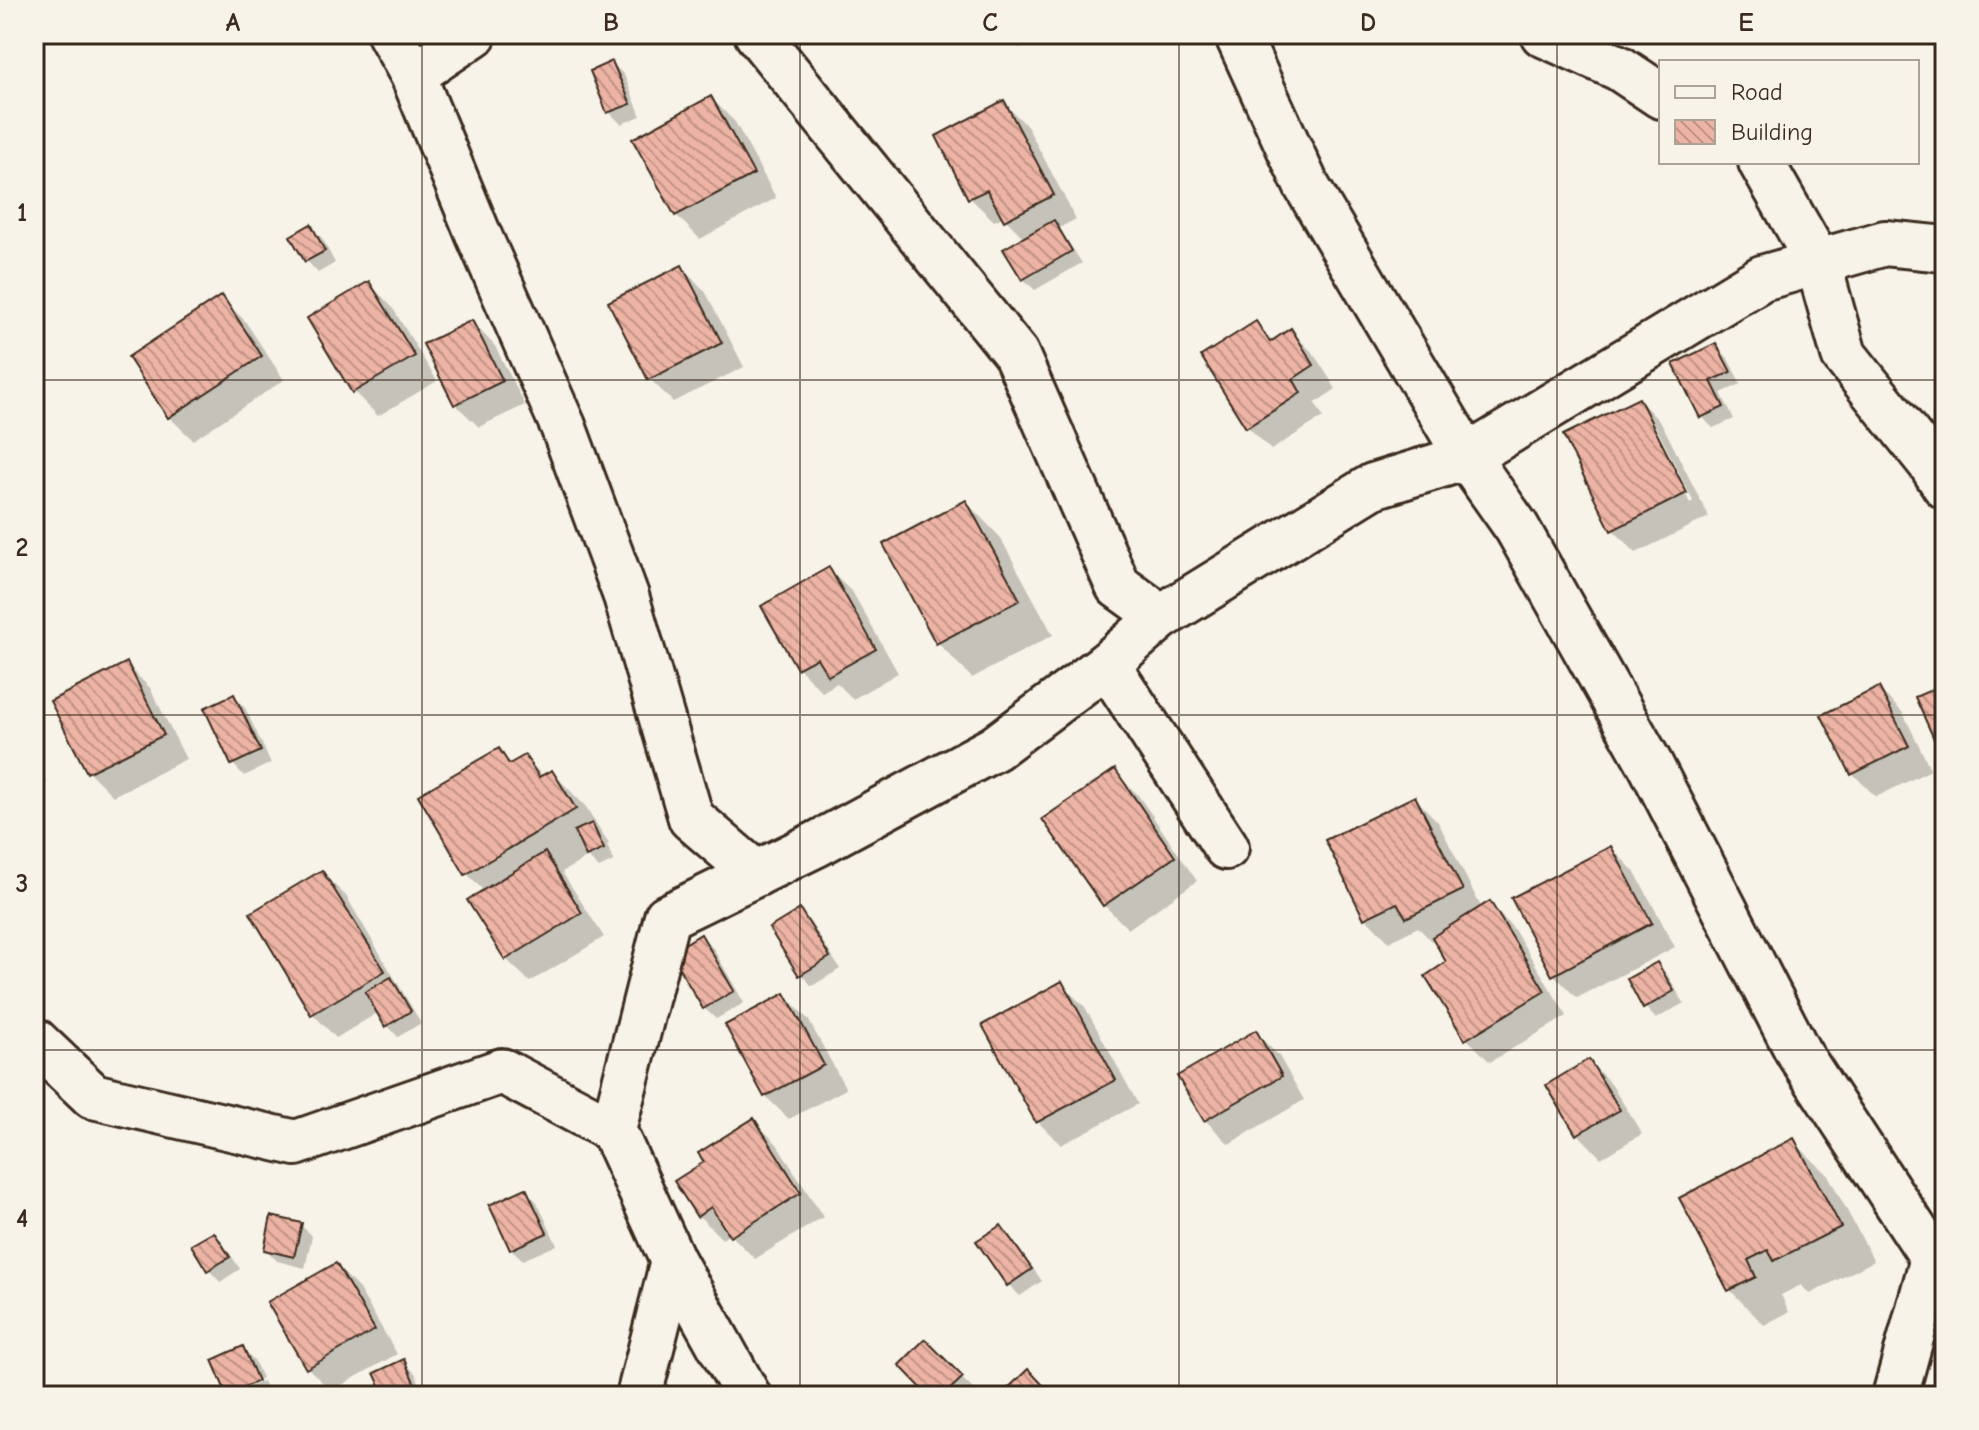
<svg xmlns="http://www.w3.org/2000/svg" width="1979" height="1430" font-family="'Comic Neue',sans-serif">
<defs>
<pattern id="building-back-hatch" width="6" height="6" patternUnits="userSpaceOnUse" patternTransform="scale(2)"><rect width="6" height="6" fill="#edb4a5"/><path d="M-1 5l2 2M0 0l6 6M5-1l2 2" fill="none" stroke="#c19386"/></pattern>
</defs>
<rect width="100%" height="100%" fill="#f7f3e8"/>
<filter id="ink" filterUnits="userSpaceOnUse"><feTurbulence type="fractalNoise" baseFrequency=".0125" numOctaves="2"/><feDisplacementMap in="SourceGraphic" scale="16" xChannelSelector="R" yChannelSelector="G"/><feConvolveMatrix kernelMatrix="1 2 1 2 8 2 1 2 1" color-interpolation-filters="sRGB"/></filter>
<g filter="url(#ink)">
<g fill="#0003" fill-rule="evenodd">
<path d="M 1006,34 L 1048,34 L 1020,48 Z"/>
<path d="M 612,63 L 624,75 L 641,116 L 621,124 L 609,112 L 593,72 Z"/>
<path d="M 711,98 L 735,122 L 776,198 L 700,239 L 676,215 Z"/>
<path d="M 1004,103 L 1027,126 L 1076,219 L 1059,228 L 1082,263 L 1035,290 L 1023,279 L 1025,239 L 1003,217 L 994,221 L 970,198 Z"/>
<path d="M 310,227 L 322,238 L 335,263 L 318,273 L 307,261 L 293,237 Z"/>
<path d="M 682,268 L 705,291 L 744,367 L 673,402 L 650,379 Z"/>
<path d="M 369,283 L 392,307 L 437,381 L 378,416 L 354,392 L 310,319 Z"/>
<path d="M 222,298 L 245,321 L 284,380 L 193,440 L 169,417 Z"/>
<path d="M 472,322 L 495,346 L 525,405 L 479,427 L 455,404 Z"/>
<path d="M 1256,324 L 1274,342 L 1291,331 L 1314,354 L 1336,389 L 1315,403 L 1323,417 L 1271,450 L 1248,427 Z"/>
<path d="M 1716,346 L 1727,357 L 1741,384 L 1721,393 L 1734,419 L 1713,428 L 1702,417 Z"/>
<path d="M 1639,400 L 1662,424 L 1709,517 L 1636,553 L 1613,530 ZM 1651,425 L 1655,425 L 1693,501 L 1690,503 Z"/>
<path d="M 966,502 L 1000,537 L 1053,635 L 972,678 L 938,643 L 885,545 Z"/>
<path d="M 829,570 L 853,593 L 898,673 L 853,699 L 837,683 L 822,692 L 799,668 Z"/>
<path d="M 126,664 L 150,688 L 186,759 L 113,796 L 89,772 Z"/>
<path d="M 1879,689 L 1903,713 L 1931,770 L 1876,797 L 1853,774 Z"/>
<path d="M 234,697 L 245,708 L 271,763 L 244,776 L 233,764 L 207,709 Z"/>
<path d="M 498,750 L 513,765 L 525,757 L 544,777 L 552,772 L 586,807 L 609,844 L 607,845 L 614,861 L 599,868 L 588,857 L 562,872 L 604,937 L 530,982 L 506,959 L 484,891 L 467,874 Z"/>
<path d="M 34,770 L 47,782 L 34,799 Z"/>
<path d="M 1115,772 L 1138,795 L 1197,881 L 1128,929 L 1104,905 L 1045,819 Z"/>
<path d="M 1415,798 L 1438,822 L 1482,909 L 1490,904 L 1513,928 L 1567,1016 L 1490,1062 L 1467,1039 L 1449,963 L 1435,939 L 1431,941 L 1418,927 L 1389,942 L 1366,918 Z"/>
<path d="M 1611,848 L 1635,872 L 1675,947 L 1577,998 L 1553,974 Z"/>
<path d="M 322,873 L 346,896 L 421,1023 L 398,1037 L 387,1025 L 379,1012 L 336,1038 L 313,1014 Z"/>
<path d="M 800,911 L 811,923 L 840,969 L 812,986 L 801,974 Z"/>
<path d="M 701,937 L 713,948 L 744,1003 L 716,1019 L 704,1008 Z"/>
<path d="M 1657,964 L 1668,976 L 1684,1003 L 1656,1019 L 1645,1007 Z"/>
<path d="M 1061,984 L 1085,1007 L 1138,1104 L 1061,1145 L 1038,1122 Z"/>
<path d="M 785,996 L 808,1019 L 846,1089 L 789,1119 L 765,1096 Z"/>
<path d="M 1256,1033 L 1279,1056 L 1304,1100 L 1229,1144 L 1205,1120 Z"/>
<path d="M 1589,1061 L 1612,1085 L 1642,1134 L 1601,1158 L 1578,1134 L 1549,1085 Z"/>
<path d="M 754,1121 L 777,1144 L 823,1217 L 755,1259 L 730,1234 L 722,1239 L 699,1216 L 707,1163 Z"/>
<path d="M 1793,1141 L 1828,1175 L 1874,1261 L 1810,1294 L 1801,1285 L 1781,1295 L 1789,1312 L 1764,1325 L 1730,1290 L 1682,1199 Z"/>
<path d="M 526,1191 L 537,1202 L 557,1245 L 523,1260 L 511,1249 Z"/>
<path d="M 301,1225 L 312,1236 L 305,1268 L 277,1261 L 266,1250 Z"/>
<path d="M 1001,1227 L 1012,1239 L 1042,1281 L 1020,1296 L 1008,1284 Z"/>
<path d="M 214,1234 L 225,1246 L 240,1269 L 220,1282 L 209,1270 L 194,1246 Z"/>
<path d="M 336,1265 L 359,1289 L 397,1354 L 331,1391 L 308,1368 Z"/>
<path d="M 925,1342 L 973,1389 L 966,1396 L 932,1396 Z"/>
<path d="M 243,1349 L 254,1360 L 262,1378 L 231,1391 L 231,1395 L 263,1381 L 268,1393 L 261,1396 L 231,1396 L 229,1393 Z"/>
<path d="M 403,1362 L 415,1373 L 425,1396 L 387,1396 Z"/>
</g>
<g fill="url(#building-back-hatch)" stroke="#3b2a1e" stroke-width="2">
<path d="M 612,61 L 631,104 L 607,113 L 590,71 Z"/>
<path d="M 711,96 L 754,174 L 675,216 L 632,139 Z"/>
<path d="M 1004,100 L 1054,195 L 1004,221 L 987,190 L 968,199 L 936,136 Z"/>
<path d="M 1054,220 L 1072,251 L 1022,280 L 1003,249 Z"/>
<path d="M 311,224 L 325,251 L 305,262 L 290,236 Z"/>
<path d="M 682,265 L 722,343 L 648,380 L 608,302 Z"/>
<path d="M 369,281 L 415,356 L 352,393 L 307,318 Z"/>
<path d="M 222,295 L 262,356 L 168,418 L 128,357 Z"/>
<path d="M 472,320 L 503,381 L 454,405 L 423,344 Z"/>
<path d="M 1256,321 L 1270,342 L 1291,328 L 1314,365 L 1293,379 L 1301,393 L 1246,428 L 1201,356 Z"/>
<path d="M 1716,343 L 1731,372 L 1711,381 L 1724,407 L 1700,418 L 1673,364 Z"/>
<path d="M 1639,398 L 1687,493 L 1611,531 L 1563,435 Z"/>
<path d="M 966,500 L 1020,600 L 936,644 L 883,544 Z"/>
<path d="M 829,567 L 876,649 L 828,676 L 817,658 L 797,669 L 761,606 Z"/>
<path d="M 127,662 L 164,735 L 87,773 L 50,701 Z"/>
<path d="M 1945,684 L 1945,763 L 1915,697 Z"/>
<path d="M 1879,687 L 1909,746 L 1851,775 L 1821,715 Z"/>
<path d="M 234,694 L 261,751 L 231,765 L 204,708 Z"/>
<path d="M 499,748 L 509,764 L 525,755 L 539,777 L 552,770 L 576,809 L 465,875 L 418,795 Z"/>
<path d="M 1115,769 L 1175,857 L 1103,906 L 1042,819 Z"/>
<path d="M 1415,796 L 1463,890 L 1406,918 L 1397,903 L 1364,919 L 1325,840 Z"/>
<path d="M 592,823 L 604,849 L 586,857 L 574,831 Z"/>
<path d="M 1611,846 L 1652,923 L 1552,976 L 1511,898 Z"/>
<path d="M 545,852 L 582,913 L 505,960 L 467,900 Z"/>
<path d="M 322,870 L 385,971 L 311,1015 L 250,913 Z"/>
<path d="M 1490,901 L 1545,991 L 1465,1040 L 1425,976 L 1446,962 L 1432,937 Z"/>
<path d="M 800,909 L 830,957 L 799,976 L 769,928 Z"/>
<path d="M 701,934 L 734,991 L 703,1009 L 670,953 Z"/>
<path d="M 1657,962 L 1674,991 L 1643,1009 L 1627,979 Z"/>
<path d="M 391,977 L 411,1011 L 385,1027 L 365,992 Z"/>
<path d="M 1062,981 L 1116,1080 L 1036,1123 L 982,1025 Z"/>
<path d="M 785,993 L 824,1065 L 764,1097 L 725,1025 Z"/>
<path d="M 1256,1030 L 1282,1076 L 1204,1121 L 1177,1076 Z"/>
<path d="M 1589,1059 L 1620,1110 L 1576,1135 L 1546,1085 Z"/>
<path d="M 754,1118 L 801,1193 L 730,1237 L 711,1207 L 697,1217 L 674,1181 L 704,1162 L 698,1153 Z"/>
<path d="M 1794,1138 L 1841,1227 L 1774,1261 L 1768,1250 L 1748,1260 L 1756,1277 L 1728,1291 L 1679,1198 Z"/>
<path d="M 526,1188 L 547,1233 L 510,1250 L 489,1205 Z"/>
<path d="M 271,1216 L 302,1223 L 294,1257 L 264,1250 Z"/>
<path d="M 1001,1225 L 1032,1269 L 1007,1286 L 976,1241 Z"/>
<path d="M 214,1232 L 230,1257 L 207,1271 L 191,1245 Z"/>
<path d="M 336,1263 L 375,1330 L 306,1369 L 267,1302 Z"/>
<path d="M 925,1339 L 963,1377 L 943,1396 L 929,1396 L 899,1365 Z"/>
<path d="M 243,1346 L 258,1381 L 227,1395 L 212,1360 Z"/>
<path d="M 404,1359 L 419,1394 L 414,1396 L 385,1396 L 374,1373 Z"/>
<path d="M 1028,1369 L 1053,1396 L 1000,1396 Z"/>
</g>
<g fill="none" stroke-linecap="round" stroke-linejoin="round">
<defs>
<g id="minor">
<path d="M 390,34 L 413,75 L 479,236 L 563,426 L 626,596 L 691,818 L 756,874"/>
<path d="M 757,34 L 1016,354 L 1118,586 L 1161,617"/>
<path d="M 1237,34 L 1306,185 L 1467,457 L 1517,528 L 1650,764 L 1798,1052 L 1933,1258 L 1895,1396"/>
<path d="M 1543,34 L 1619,68 L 1661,96"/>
<path d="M 413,75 L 474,34"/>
<path d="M 1761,162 L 1818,262 L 1844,355 L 1931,464 L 1945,486"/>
<path d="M 1107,664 L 1226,847"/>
<path d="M 34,1040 L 93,1096 L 296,1143 L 502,1071 L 613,1130 L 667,917 L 817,844 L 995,748 L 1107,664 L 1161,617 L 1373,486 L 1467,457 L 1762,278 L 1885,243 L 1945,249"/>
<path d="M 613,1130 L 673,1261 L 748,1396"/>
<path d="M 639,1396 L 673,1261"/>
</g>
</defs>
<use href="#minor" stroke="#3b2a1e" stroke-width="50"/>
<use href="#minor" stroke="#f7f3e8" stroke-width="44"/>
</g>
</g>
<path fill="none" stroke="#3b2a1e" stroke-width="2" stroke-opacity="0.55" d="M 422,34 L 422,1396M 800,34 L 800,1396M 1179,34 L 1179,1396M 1557,34 L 1557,1396M 34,380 L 1945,380M 34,715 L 1945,715M 34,1050 L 1945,1050"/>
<rect width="1979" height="1430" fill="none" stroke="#f7f3e8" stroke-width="88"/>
<rect x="1659" y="60" width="260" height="104" fill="#f7f3e8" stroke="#aca397" stroke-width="2"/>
<rect x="1675" y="86" width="40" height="12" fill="#f7f3e8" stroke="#aca397" stroke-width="2"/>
<text x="1731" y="100" font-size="24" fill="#3b2a1e">Road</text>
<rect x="1675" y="120" width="40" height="24" fill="url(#building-back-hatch)" stroke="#aca397" stroke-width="2"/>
<text x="1731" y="140" font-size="24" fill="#3b2a1e">Building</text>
<rect x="44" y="44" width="1891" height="1342" fill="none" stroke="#3b2a1e" stroke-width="3"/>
<g font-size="26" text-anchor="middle" font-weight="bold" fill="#3b2a1e">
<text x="233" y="31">A</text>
<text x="611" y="31">B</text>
<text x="990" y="31">C</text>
<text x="1368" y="31">D</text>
<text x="1746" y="31">E</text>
<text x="22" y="221">1</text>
<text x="22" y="556">2</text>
<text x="22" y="892">3</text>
<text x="22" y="1227">4</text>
</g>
</svg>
